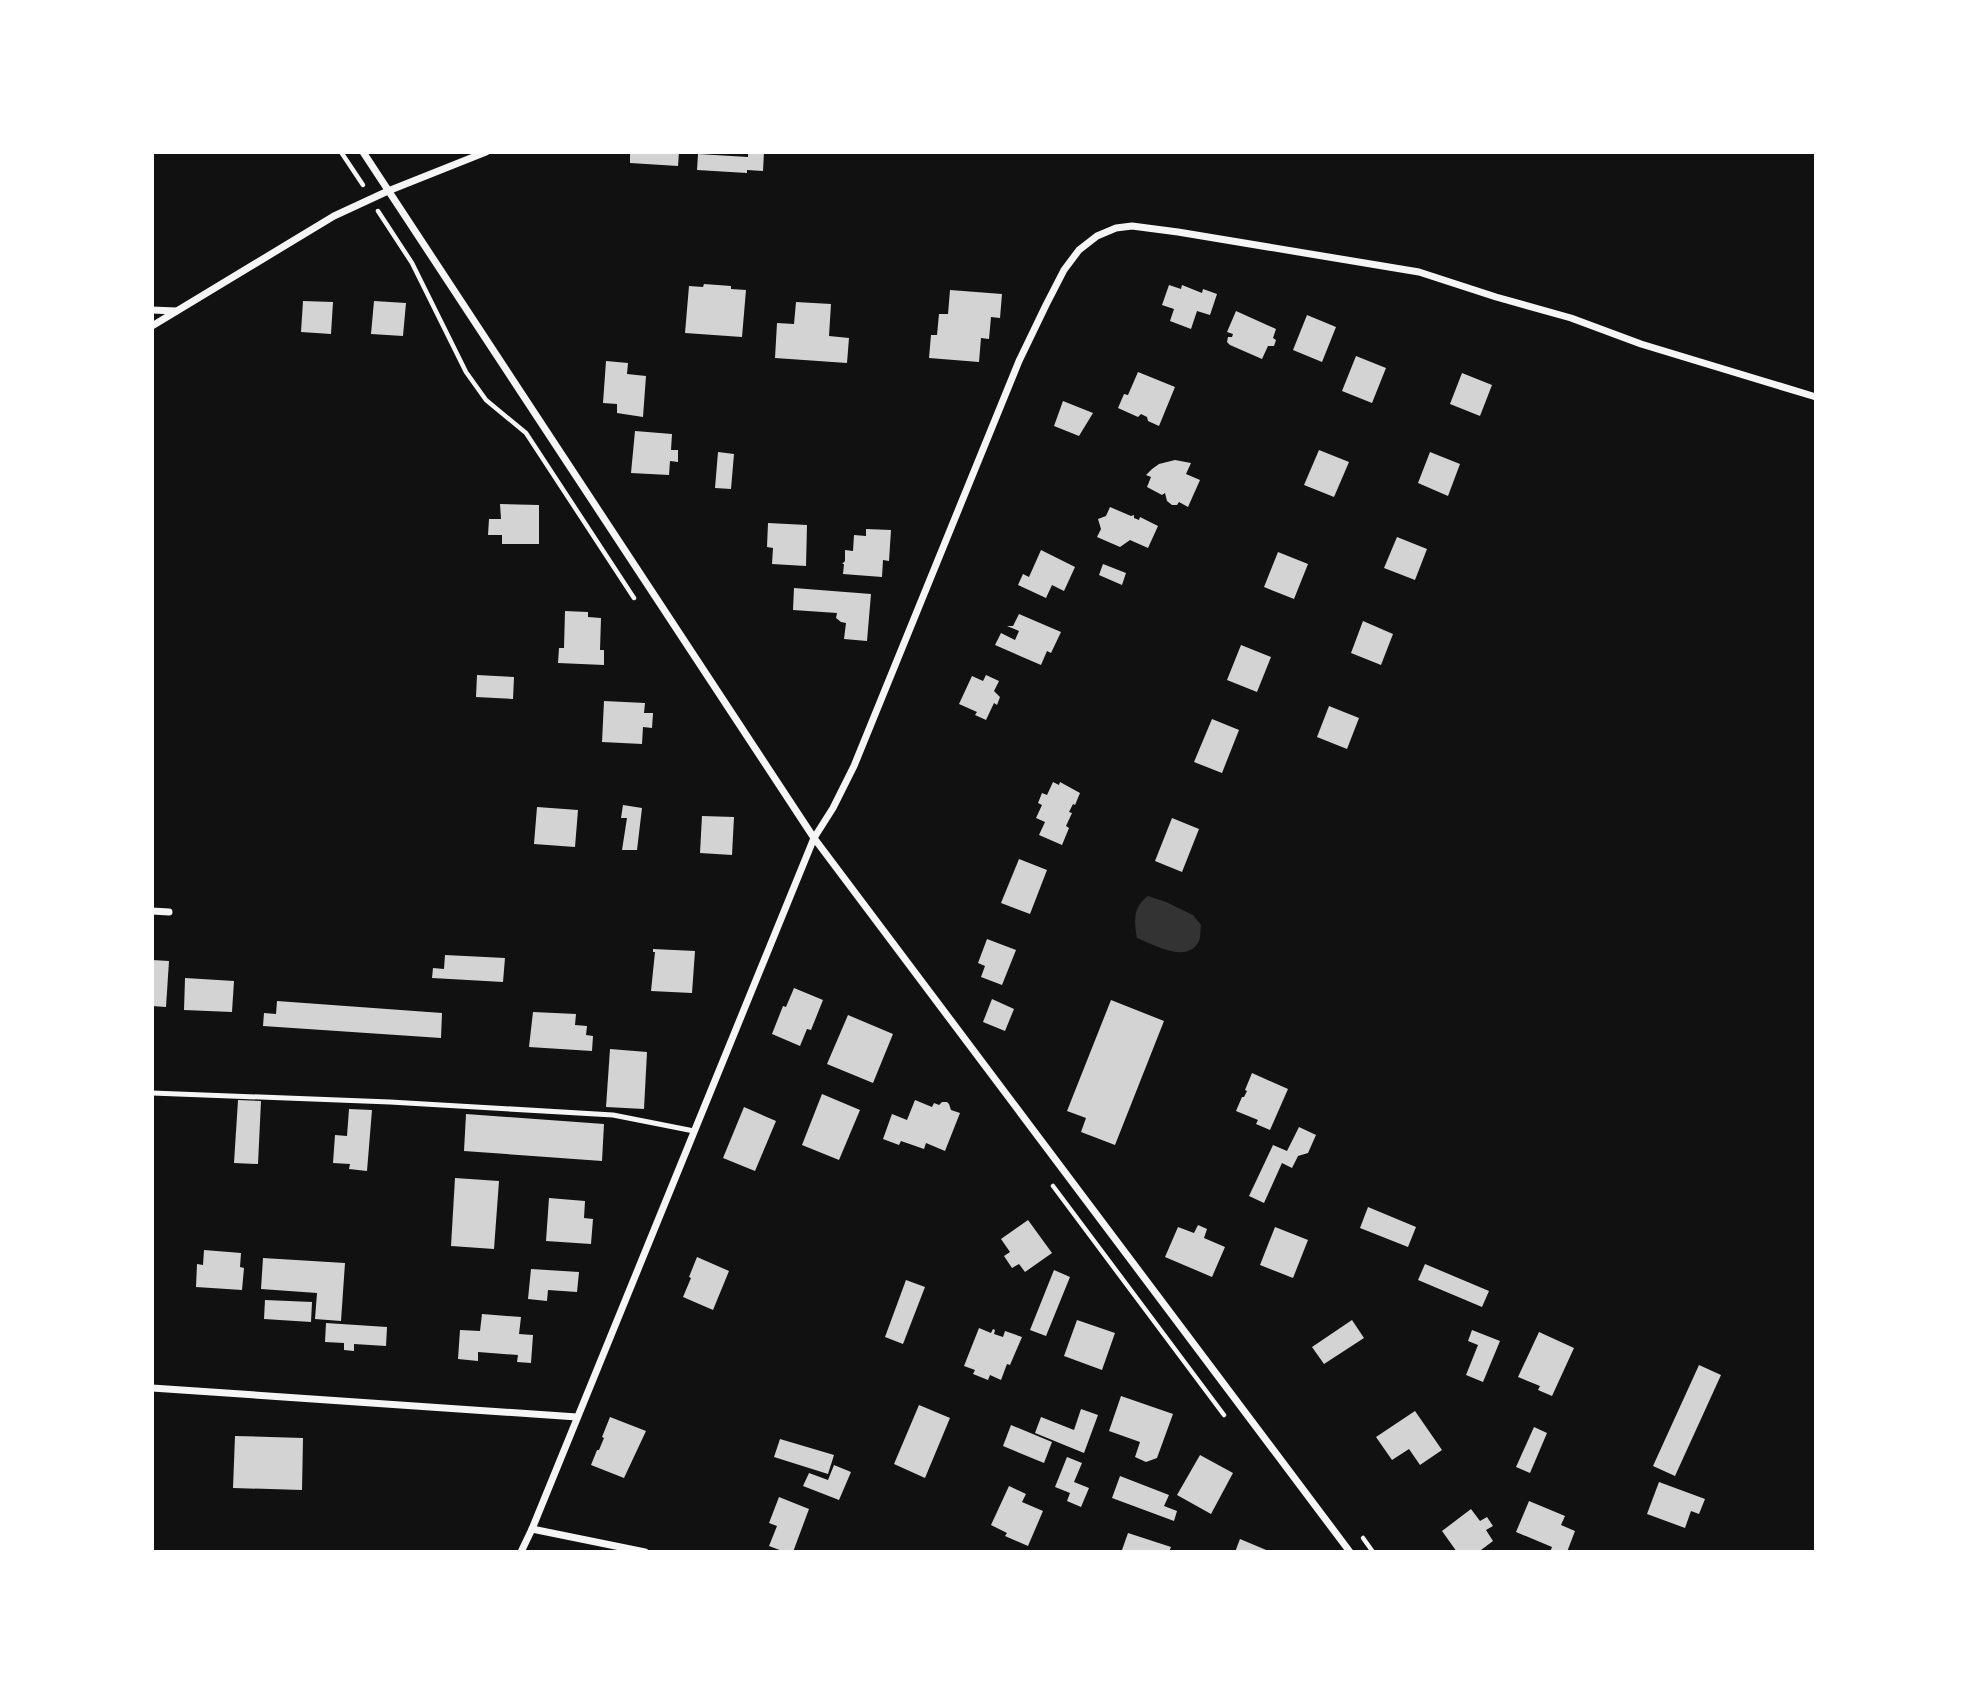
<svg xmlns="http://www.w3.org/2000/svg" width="1968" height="1704" font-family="'PT Serif',serif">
<rect width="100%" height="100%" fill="#111"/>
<path fill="#333" d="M 1148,896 L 1166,902 L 1193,915 L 1201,925 C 1200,930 1201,937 1199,941 C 1187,965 1153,944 1137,938 C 1134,920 1133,907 1148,896 Z"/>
<g fill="#d3d3d3">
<path d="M 630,152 L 679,152 L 678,166 L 630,163 Z"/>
<path d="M 748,152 L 764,152 L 763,171 L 747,170 L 747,173 L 697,170 L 698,154 L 748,157 Z"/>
<path d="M 704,284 L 731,286 L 731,289 L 746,290 L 742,337 L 685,333 L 689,286 L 703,287 Z"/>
<path d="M 1169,285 L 1181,289 L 1182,285 L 1202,293 L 1203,289 L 1217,294 L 1210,315 L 1197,311 L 1191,329 L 1170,321 L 1174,309 L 1162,305 Z"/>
<path d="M 950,290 L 1002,294 L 1000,318 L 991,317 L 989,339 L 981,338 L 979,362 L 929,358 L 931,335 L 937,335 L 939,314 L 948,314 Z"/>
<path d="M 303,301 L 333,302 L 331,334 L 301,332 Z"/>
<path d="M 374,301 L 406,303 L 403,336 L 371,334 Z"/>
<path d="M 796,302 L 831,304 L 829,336 L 849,338 L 847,363 L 775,358 L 777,323 L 794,324 Z"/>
<path d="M 1236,311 L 1276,329 L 1273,338 L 1276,340 L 1274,346 L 1268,346 L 1262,359 L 1230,345 L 1227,342 L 1228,337 L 1232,337 L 1233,334 L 1227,332 Z"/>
<path d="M 1307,315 L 1336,327 L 1322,362 L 1293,350 Z"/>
<path d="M 1356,356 L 1386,368 L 1372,403 L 1342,391 Z"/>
<path d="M 606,361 L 628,363 L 627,374 L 646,376 L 643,417 L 617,413 L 617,404 L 603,403 Z"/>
<path d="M 1138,372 L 1175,387 L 1159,426 L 1148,421 L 1147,417 L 1141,414 L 1138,417 L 1118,408 L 1124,394 L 1128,395 Z"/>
<path d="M 1462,373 L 1492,385 L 1480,416 L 1450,404 Z"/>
<path d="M 1063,401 L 1093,413 L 1079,436 L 1054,426 Z"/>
<path d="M 635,431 L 672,434 L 671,450 L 678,450 L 678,462 L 670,461 L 669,475 L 631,473 Z"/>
<path d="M 1319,450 L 1349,462 L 1334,497 L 1304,485 Z"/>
<path d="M 718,452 L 734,454 L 731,489 L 715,488 Z"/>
<path d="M 1430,452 L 1460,464 L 1448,496 L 1418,483 Z"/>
<path d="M 1175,460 L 1191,463 L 1186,474 L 1200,480 L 1188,507 L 1179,502 L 1177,505 L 1172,505 L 1167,501 L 1165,493 L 1162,495 L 1147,487 L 1151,477 L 1146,475 L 1152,469 L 1159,464 Z"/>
<path d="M 500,504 L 539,505 L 539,544 L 502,544 L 502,535 L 488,535 L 489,519 L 501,519 Z"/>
<path d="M 1110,507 L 1131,516 L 1134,515 L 1134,518 L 1139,520 L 1140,517 L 1158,526 L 1148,548 L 1130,540 L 1120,547 L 1097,537 L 1101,529 L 1098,519 L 1106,516 Z"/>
<path d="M 768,523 L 807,525 L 806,566 L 772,564 L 773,548 L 767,547 Z"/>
<path d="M 866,529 L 891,530 L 889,561 L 883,560 L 882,577 L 843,574 L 844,564 L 842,564 L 845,561 L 845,550 L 853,551 L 854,535 L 866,536 Z"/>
<path d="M 1397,537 L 1427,549 L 1415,580 L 1384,568 Z"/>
<path d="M 1041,550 L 1075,567 L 1064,591 L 1052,585 L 1046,598 L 1018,585 L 1023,574 L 1029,577 Z"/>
<path d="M 1278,552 L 1308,564 L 1294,599 L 1264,587 Z"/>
<path d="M 1103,564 L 1126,573 L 1122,585 L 1099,575 Z"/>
<path d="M 794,588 L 871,594 L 867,641 L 844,639 L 846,623 L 841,622 L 836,618 L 837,613 L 793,610 Z"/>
<path d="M 565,611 L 588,612 L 588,617 L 601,618 L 600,650 L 604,650 L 604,665 L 558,663 L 559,648 L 564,648 Z"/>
<path d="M 1019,614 L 1061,632 L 1051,653 L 1047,651 L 1041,665 L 995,645 L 1001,633 L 1015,640 L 1019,631 L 1007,626 L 1013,626 Z"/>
<path d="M 1363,621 L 1393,634 L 1381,665 L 1351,653 Z"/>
<path d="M 1241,645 L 1271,657 L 1257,692 L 1227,680 Z"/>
<path d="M 477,675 L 514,677 L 513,699 L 476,697 Z"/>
<path d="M 986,675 L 999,681 L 994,691 L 1000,697 L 997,705 L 994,703 L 986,720 L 975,715 L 977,712 L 959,704 L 972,676 L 983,681 Z"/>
<path d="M 604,701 L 645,703 L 644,713 L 653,713 L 652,728 L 643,727 L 642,744 L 602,742 Z"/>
<path d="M 1329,706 L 1359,718 L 1347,749 L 1317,737 Z"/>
<path d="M 1212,719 L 1239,730 L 1222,773 L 1194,762 Z"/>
<path d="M 1053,782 L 1059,785 L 1060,782 L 1080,793 L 1075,805 L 1073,804 L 1069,812 L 1072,813 L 1066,826 L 1069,828 L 1062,845 L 1039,835 L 1045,822 L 1036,818 L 1042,805 L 1038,803 L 1042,793 L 1047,795 Z"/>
<path d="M 623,805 L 642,808 L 637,850 L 622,850 L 627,818 L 621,818 Z"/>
<path d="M 537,807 L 578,810 L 575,847 L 534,844 Z"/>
<path d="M 702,816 L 734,817 L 732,855 L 700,853 Z"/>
<path d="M 1172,818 L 1199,829 L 1182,872 L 1155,861 Z"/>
<path d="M 1019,859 L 1047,870 L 1030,914 L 1001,903 Z"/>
<path d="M 987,939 L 1016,950 L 1002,985 L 981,977 L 985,966 L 978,963 Z"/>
<path d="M 653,949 L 695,951 L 692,993 L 651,991 L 655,952 L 653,952 Z"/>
<path d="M 445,955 L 505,958 L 503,982 L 432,978 L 433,968 L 444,969 Z"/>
<path d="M 152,960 L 169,961 L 166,1007 L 152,1006 Z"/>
<path d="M 185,978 L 234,981 L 232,1012 L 184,1010 Z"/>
<path d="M 794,988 L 823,1000 L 811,1030 L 807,1029 L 800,1046 L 772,1034 L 783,1006 L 786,1007 Z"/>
<path d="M 992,999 L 1014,1009 L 1005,1031 L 983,1022 Z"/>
<path d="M 1111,1000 L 1164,1021 L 1115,1145 L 1081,1132 L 1086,1118 L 1067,1111 Z"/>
<path d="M 277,1001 L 442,1013 L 441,1038 L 263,1026 L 264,1013 L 276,1014 Z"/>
<path d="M 533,1012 L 576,1014 L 575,1025 L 587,1026 L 586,1035 L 593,1036 L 592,1051 L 529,1047 Z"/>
<path d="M 848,1015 L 893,1034 L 873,1083 L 827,1064 Z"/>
<path d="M 610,1049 L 647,1052 L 644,1109 L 606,1107 Z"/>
<path d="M 1252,1073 L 1288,1089 L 1270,1130 L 1256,1124 L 1258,1120 L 1236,1111 L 1242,1097 L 1244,1097 L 1247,1091 L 1245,1090 Z"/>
<path d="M 822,1094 L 860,1110 L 839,1160 L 802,1145 Z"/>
<path d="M 238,1100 L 261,1101 L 258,1164 L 234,1163 Z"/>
<path d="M 915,1100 L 932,1107 L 934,1103 L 939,1105 L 942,1102 L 947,1102 L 949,1104 L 951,1110 L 960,1113 L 945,1151 L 926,1143 L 924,1149 L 901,1141 L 899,1145 L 883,1139 L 892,1114 L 907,1120 Z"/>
<path d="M 744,1107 L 776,1121 L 755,1171 L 723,1158 Z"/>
<path d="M 349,1109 L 372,1110 L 367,1171 L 349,1169 L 350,1164 L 333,1163 L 335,1135 L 347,1136 Z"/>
<path d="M 466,1114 L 604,1124 L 602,1161 L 464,1151 Z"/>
<path d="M 1299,1127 L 1316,1135 L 1308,1153 L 1298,1156 L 1292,1168 L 1282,1163 L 1264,1203 L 1249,1196 L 1273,1145 L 1287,1151 Z"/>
<path d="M 455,1178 L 499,1181 L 494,1249 L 451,1246 Z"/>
<path d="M 549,1198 L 585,1201 L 584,1218 L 593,1219 L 591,1244 L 546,1241 Z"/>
<path d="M 1368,1207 L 1416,1227 L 1408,1247 L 1360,1228 Z"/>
<path d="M 1028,1220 L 1052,1253 L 1025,1272 L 1019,1264 L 1012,1268 L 1004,1256 L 1010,1252 L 1001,1239 Z"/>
<path d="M 1198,1225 L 1207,1229 L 1204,1238 L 1225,1247 L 1212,1277 L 1165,1257 L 1178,1227 L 1194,1233 Z"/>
<path d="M 1275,1227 L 1308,1240 L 1293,1278 L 1260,1265 Z"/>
<path d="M 204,1250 L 241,1253 L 240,1267 L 244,1268 L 242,1290 L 196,1287 L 197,1264 L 203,1265 Z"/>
<path d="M 697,1257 L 729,1271 L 713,1310 L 683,1297 L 691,1278 L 689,1277 Z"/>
<path d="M 263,1258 L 345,1263 L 341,1321 L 315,1319 L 317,1293 L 261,1289 Z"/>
<path d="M 1425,1264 L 1489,1291 L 1482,1307 L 1418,1280 Z"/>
<path d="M 531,1269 L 579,1272 L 577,1292 L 548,1290 L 547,1301 L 528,1299 Z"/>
<path d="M 1054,1270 L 1070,1277 L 1046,1336 L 1030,1330 Z"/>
<path d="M 906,1280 L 925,1287 L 903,1344 L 885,1337 Z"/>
<path d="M 265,1300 L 312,1302 L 311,1322 L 264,1319 Z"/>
<path d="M 482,1314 L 521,1317 L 519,1334 L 533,1335 L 531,1363 L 517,1362 L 518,1355 L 478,1352 L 478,1361 L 458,1359 L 460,1330 L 480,1331 Z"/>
<path d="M 1077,1320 L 1115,1333 L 1102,1370 L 1064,1356 Z"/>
<path d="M 1352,1320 L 1364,1338 L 1324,1364 L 1312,1347 Z"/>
<path d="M 326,1323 L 387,1327 L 386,1346 L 354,1344 L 354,1351 L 344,1350 L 344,1343 L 325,1342 Z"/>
<path d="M 979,1328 L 991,1333 L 993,1329 L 995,1330 L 994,1334 L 1003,1337 L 1005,1331 L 1022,1337 L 1010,1365 L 1007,1364 L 1001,1380 L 990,1375 L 988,1380 L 973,1374 L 975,1370 L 964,1366 Z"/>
<path d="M 1472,1330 L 1500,1341 L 1483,1382 L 1466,1375 L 1478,1345 L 1468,1341 Z"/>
<path d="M 1539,1332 L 1574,1348 L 1552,1396 L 1538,1390 L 1540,1386 L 1518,1377 Z"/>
<path d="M 1699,1365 L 1721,1375 L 1675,1476 L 1653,1466 Z"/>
<path d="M 1121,1396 L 1173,1414 L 1157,1458 L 1146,1462 L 1135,1457 L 1140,1442 L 1109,1431 Z"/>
<path d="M 919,1405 L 950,1418 L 925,1478 L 894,1464 Z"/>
<path d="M 1081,1409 L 1098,1415 L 1084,1453 L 1035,1433 L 1041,1417 L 1074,1430 Z"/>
<path d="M 1415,1411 L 1442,1450 L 1420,1465 L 1409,1449 L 1392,1460 L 1376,1437 Z"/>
<path d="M 610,1417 L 646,1431 L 624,1478 L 591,1465 L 597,1450 L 599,1450 L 604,1438 L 602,1437 Z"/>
<path d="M 1011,1425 L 1052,1442 L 1044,1463 L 1003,1446 Z"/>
<path d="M 1534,1427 L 1547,1433 L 1530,1473 L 1516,1467 Z"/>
<path d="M 235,1436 L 303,1438 L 302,1490 L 233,1488 Z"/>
<path d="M 780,1439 L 834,1455 L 828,1474 L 774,1457 Z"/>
<path d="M 1200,1455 L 1233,1473 L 1211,1514 L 1177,1495 Z"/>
<path d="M 1067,1457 L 1082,1463 L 1074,1482 L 1089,1488 L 1081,1507 L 1067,1501 L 1070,1493 L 1055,1487 Z"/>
<path d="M 834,1465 L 851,1472 L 839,1500 L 803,1486 L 809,1473 L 828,1480 Z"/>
<path d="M 1120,1476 L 1169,1495 L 1164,1506 L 1177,1511 L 1174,1521 L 1112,1498 Z"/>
<path d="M 1659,1482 L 1705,1499 L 1699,1514 L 1691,1511 L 1685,1528 L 1647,1514 Z"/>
<path d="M 1009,1486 L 1026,1494 L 1022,1502 L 1043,1511 L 1028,1546 L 1005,1536 L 1007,1533 L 991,1525 Z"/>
<path d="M 779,1497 L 809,1509 L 793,1552 L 785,1552 L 769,1546 L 777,1526 L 769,1523 Z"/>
<path d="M 1529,1501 L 1565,1516 L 1561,1525 L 1575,1531 L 1567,1552 L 1550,1552 L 1552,1547 L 1516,1532 Z"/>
<path d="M 1471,1509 L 1480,1521 L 1487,1517 L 1493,1526 L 1486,1530 L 1493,1541 L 1481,1550 L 1482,1552 L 1457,1552 L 1442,1531 Z"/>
<path d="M 1128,1533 L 1171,1547 L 1169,1552 L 1127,1552 L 1122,1550 Z"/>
<path d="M 1240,1539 L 1271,1552 L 1235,1552 Z"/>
</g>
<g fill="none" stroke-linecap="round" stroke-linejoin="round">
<g stroke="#f5f5f5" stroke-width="4.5">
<path d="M 341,152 L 363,185"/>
<path d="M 378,211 L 412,263 L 466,372 L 486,400 L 526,433 L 634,598"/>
<path d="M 1053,1186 L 1224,1415"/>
<path d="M 1363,1538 L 1373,1552"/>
</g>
<path stroke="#f5f5f5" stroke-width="5" d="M 152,1093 L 390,1102 L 613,1115 L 694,1131"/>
<g stroke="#f5f5f5" stroke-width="7">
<path d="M 363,152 L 814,838 L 1350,1552"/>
<path d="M 152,310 L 176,311"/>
<path d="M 152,326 L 334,216 L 388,191 L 486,152"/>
<path d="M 152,911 L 169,912"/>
<path d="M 152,1388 L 577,1417"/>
<path d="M 532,1529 L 645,1552"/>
<path d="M 521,1552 L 532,1529 L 814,838 L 833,808 L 854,766 L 1019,361 L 1046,305 L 1064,270 L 1079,250 L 1097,236 L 1116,228 L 1132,226 L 1178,232 L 1419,272 L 1496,297 L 1571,318 L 1641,344 L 1816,397"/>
</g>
</g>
<rect width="1968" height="1704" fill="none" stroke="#ffffff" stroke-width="308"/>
</svg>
